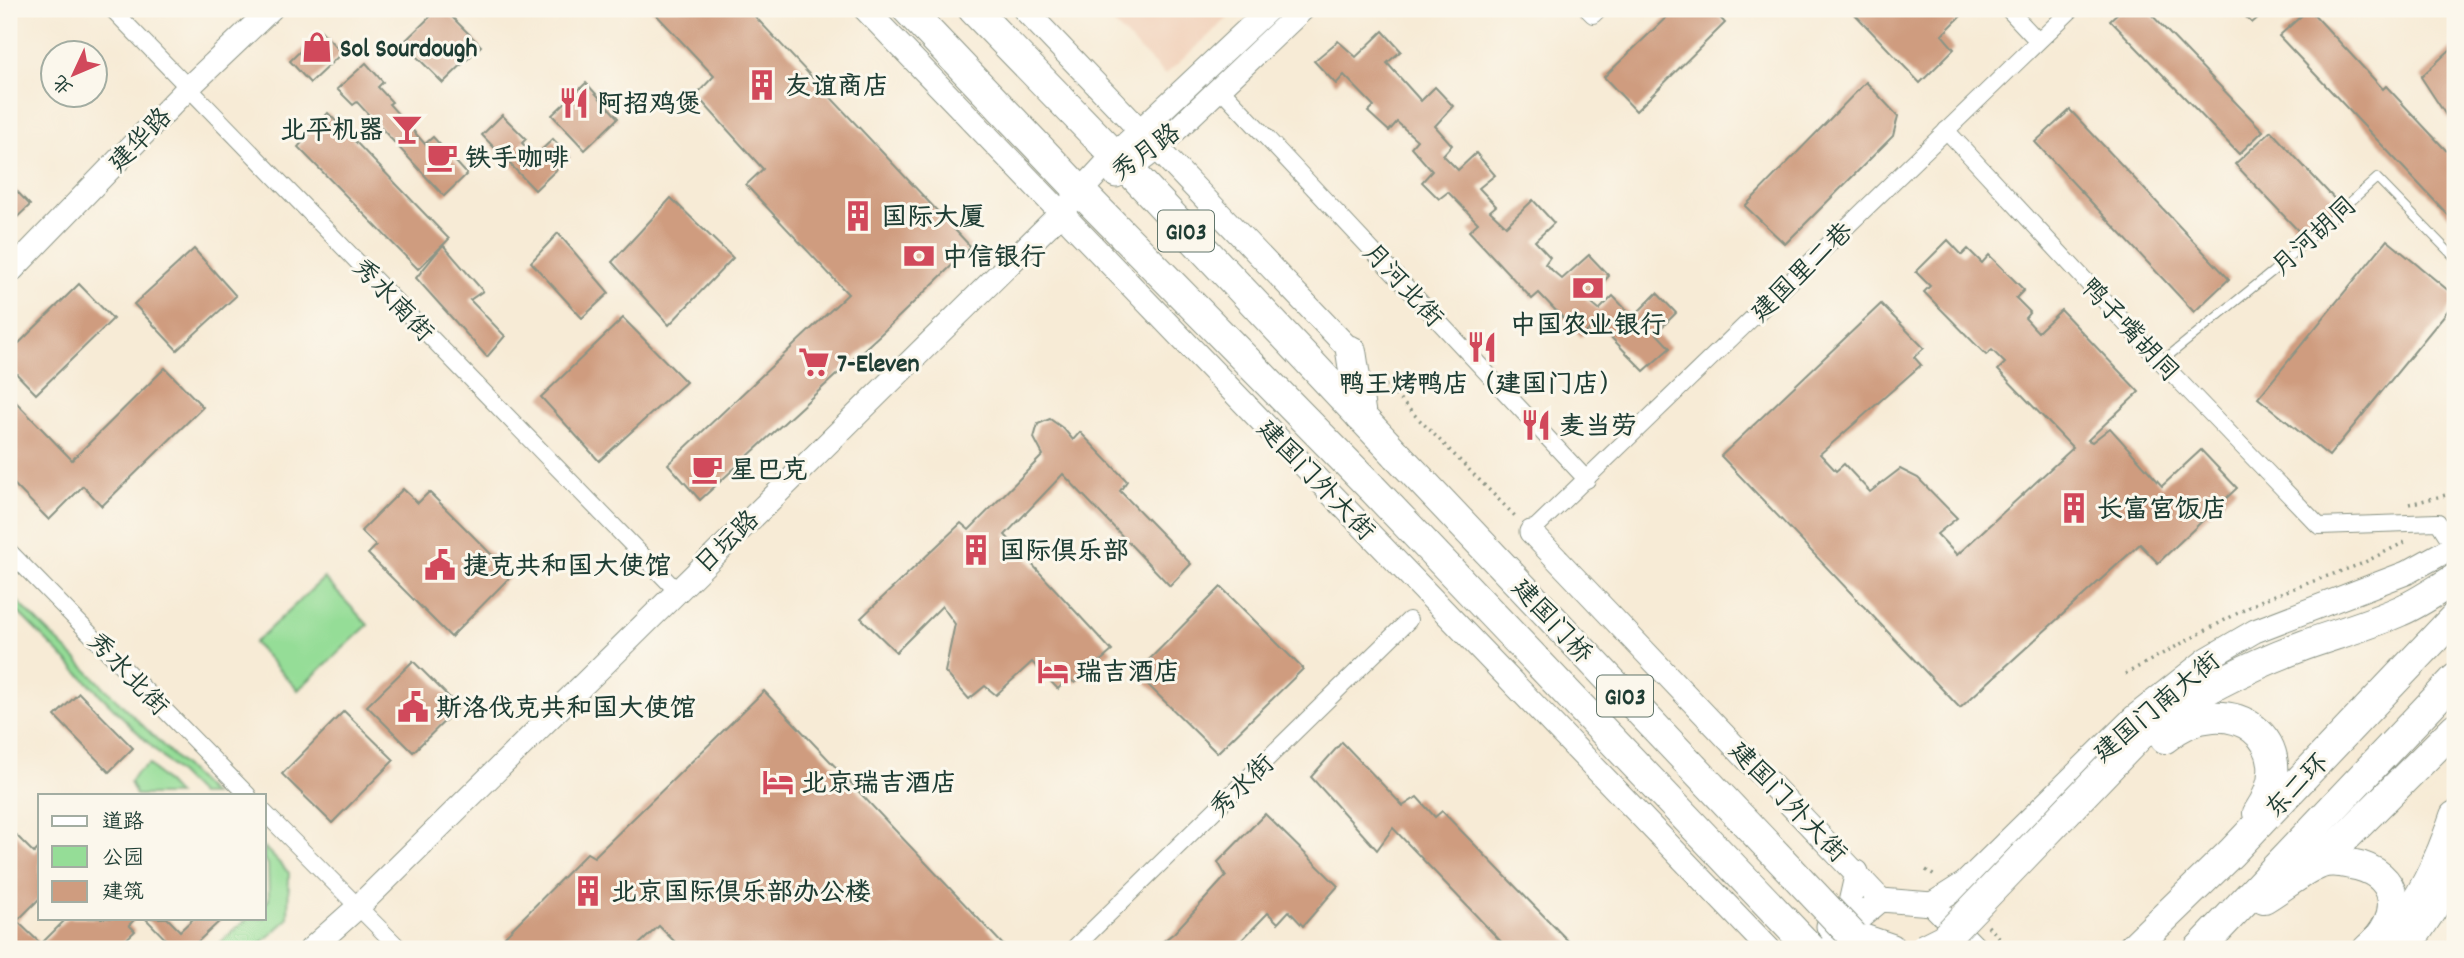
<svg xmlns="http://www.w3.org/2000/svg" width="2464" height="958" font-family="Dekko,'LXGW WenKai TC',sans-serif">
<rect width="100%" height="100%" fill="#fbf7ec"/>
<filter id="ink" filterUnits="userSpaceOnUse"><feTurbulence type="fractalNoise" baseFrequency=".0143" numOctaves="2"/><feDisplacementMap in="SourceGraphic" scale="14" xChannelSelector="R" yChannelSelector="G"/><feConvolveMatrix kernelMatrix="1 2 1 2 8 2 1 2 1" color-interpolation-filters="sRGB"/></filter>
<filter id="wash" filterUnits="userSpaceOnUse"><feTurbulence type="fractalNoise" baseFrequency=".00686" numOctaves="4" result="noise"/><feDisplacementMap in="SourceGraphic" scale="28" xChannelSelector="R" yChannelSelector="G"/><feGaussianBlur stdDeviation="1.57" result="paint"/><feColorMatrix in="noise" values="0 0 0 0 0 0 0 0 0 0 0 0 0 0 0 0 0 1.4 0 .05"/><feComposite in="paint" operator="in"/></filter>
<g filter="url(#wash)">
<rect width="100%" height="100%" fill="#f7ebd6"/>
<path fill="#f2d4be" d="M 1099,9 L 1238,9 L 1165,75 Z"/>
<g fill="#95dd97" stroke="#5a8d66" stroke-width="2">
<path d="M 324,578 L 368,625 L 298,690 L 254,643 Z"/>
<path d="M 9,593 L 213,795 L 200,795 L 9,603 Z"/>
<path d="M 149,764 L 178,795 L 136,795 L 130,782 L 136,773 Z"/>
<path d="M 264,847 L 289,873 L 288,919 L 255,949 L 213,949 L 248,918 L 264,918 L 264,904 L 269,900 L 268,864 L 264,860 Z"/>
</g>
<g id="blocks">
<g fill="#cf9c7f">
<path d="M 438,9 L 444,9 L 481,46 L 443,83 L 403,43 Z"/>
<path d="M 651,9 L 748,9 L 971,247 L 883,332 L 700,500 L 668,464 L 848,294 L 746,185 L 763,169 L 696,95 L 714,76 Z"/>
<path d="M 1675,9 L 1712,9 L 1725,23 L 1636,111 L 1604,77 Z"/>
<path d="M 1850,9 L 1956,9 L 1962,15 L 1942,35 L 1954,49 L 1920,83 Z"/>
<path d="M 2122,9 L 2146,9 L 2263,131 L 2239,154 L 2110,20 Z"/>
<path d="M 2238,9 L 2268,9 L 2252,23 Z"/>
<path d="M 2309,9 L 2383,89 L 2386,86 L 2455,160 L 2455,212 L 2450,217 L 2279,36 Z"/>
<path d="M 321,31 L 342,53 L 310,83 L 290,61 Z"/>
<path d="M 1383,31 L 1401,51 L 1387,63 L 1421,101 L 1435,87 L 1453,106 L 1435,126 L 1452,145 L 1443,155 L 1458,170 L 1476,153 L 1495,175 L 1479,188 L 1496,206 L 1490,211 L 1506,226 L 1533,200 L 1554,223 L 1535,241 L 1550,257 L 1545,264 L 1562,279 L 1589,255 L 1609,276 L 1586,299 L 1599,310 L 1613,296 L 1633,317 L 1657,293 L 1676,313 L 1656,333 L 1670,348 L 1644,371 L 1597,323 L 1581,337 L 1539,293 L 1532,299 L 1469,231 L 1478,223 L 1448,192 L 1439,199 L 1422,182 L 1432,171 L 1411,147 L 1417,140 L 1397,122 L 1389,131 L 1368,112 L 1374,106 L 1344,75 L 1336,84 L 1314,61 L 1338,41 L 1356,57 Z"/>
<path d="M 2455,45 L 2455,129 L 2421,77 Z"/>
<path d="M 366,63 L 383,82 L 378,87 L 392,102 L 389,104 L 425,144 L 433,137 L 467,174 L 444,196 L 357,102 L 353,105 L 337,89 Z"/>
<path d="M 1866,82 L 1898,116 L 1893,136 L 1785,244 L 1745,206 Z"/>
<path d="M 586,83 L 618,118 L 585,150 L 552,115 Z"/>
<path d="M 2070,110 L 2229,279 L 2194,312 L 2035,142 Z"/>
<path d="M 328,113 L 449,239 L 443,245 L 483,291 L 470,300 L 505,336 L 487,357 L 416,278 L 443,245 L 418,269 L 298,147 Z"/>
<path d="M 502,115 L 526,139 L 522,143 L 535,156 L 553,139 L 570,157 L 535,190 L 482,135 Z"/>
<path d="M 2271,131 L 2341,206 L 2306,239 L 2235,164 Z"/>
<path d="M 9,183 L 30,205 L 9,225 Z"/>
<path d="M 671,198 L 733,258 L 669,325 L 612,262 Z"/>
<path d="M 558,233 L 609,293 L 582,318 L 531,262 Z"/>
<path d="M 1948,240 L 1962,255 L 1968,249 L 1982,263 L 1989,255 L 2024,290 L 2016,298 L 2030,312 L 2025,318 L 2038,332 L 2061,310 L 2139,392 L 2088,440 L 2092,442 L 2110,428 L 2162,486 L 2201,450 L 2237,488 L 2158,563 L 2140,544 L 1960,708 L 1721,456 L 1881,304 L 1924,348 L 1914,357 L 1921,365 L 1820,454 L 1836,471 L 1844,464 L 1870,492 L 1900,469 L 1918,478 L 1957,518 L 1937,534 L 1957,555 L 2073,448 L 1998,370 L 2005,363 L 1992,350 L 1986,355 L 1924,292 L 1930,286 L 1916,272 Z"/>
<path d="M 2387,240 L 2455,296 L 2455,302 L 2329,456 L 2258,398 Z"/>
<path d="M 194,249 L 236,296 L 177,350 L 134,304 Z"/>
<path d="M 79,284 L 113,319 L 36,394 L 9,366 L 9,353 Z"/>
<path d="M 623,318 L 686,382 L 599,461 L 541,397 Z"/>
<path d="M 165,368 L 203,407 L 102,506 L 83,486 L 49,520 L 9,479 L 9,395 L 72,460 Z"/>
<path d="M 1050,419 L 1064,429 L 1073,440 L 1080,432 L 1127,481 L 1120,491 L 1191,564 L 1170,586 L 1063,474 L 1005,535 L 1112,651 L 1075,683 L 1068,678 L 1058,689 L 1032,662 L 996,695 L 985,686 L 969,699 L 945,672 L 955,624 L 942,606 L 896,652 L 861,618 L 961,523 L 969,530 L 1043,455 L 1034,438 L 1038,424 Z"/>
<path d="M 403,489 L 418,503 L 429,492 L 512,575 L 451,637 L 368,554 L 376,546 L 361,531 Z"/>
<path d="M 1221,587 L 1303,669 L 1217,753 L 1136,673 Z"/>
<path d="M 413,661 L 459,707 L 413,752 L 367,706 Z"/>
<path d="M 764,691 L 1007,949 L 682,949 L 659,926 L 634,949 L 517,949 L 505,936 L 587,853 L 594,857 Z"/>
<path d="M 79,693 L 133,748 L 109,772 L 55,716 Z"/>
<path d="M 344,711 L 394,760 L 332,823 L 282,774 Z"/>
<path d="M 1342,742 L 1403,806 L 1417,797 L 1435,817 L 1442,811 L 1576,949 L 1508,949 L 1393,828 L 1377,850 L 1311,777 Z"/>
<path d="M 1265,814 L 1338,886 L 1303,926 L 1289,911 L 1278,923 L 1268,913 L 1233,949 L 1153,949 L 1174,933 L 1226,876 L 1218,862 Z"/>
<path d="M 9,828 L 34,853 L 40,847 L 40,898 L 17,921 L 41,944 L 67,918 L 136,918 L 129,925 L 135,931 L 116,949 L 9,949 Z"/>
<path d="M 145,918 L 167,918 L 180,931 L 194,918 L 223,918 L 190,949 L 175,949 Z"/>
</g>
</g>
</g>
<g filter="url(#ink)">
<use href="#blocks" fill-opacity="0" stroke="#8b9485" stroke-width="2"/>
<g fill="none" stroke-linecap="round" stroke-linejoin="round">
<defs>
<path id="lane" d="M 2161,362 L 2272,272 L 2377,178 L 2455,258"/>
<g id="street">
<path d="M 112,9 L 676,590"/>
<path d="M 1587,9 L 1593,15 L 1599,9"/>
<path d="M 2008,9 L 2038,41"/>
<path d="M 1221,89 L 1587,480"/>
<path d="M 1946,130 L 2161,362 L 2319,526 L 2438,522 L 2454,547"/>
<path d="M 1531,532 L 2072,9"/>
<path d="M 9,551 L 248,795"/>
<path d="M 264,812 L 400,949"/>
<path d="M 1073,949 L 1409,620"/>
</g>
<g id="secondary">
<path d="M 865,9 L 1769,949"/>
<path d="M 1024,9 L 1351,351"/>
<path d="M 1116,176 L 1129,170 L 1156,149 L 1303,9"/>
<path d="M 9,273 L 189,87 L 271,9"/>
<path d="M 1531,532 L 1881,900"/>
<path d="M 1932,904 L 1965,883 L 2135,716 L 2207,659 L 2255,631 L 2406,573 L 2455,546"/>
<path d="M 1828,926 L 1849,907 L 1857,872"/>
<path d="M 311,949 L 358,907 L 1061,213 L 1114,155 L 1269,9"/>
<path d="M 1823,949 L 1881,900 L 1932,904 L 1976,949"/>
<path d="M 2409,949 L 2436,909 L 2455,868"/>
</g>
<g id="highway">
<path d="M 907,9 L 1081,192 L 1371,487"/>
<path d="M 973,9 L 1129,170 L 1398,456"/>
<path d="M 1351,351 L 1361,417"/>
<path d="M 2141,734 C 2182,698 2253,664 2305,645 C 2336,634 2369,625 2400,611 C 2419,603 2437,590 2455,579"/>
<path d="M 2165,738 C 2228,684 2307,742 2258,813"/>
<path d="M 2320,863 L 2455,728"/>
<path d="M 2264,898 C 2281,888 2301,871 2319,864 C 2328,860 2342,862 2351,864 C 2402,873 2405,918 2368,949"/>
<path d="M 1853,936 L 1891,949"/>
<path d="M 2391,941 C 2421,898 2439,865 2455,816"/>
<path d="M 2132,949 L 2231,853 L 2455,617"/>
<path d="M 2199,949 L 2455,679"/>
</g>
</defs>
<use href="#lane" stroke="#8b9485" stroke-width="10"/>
<use href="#street" stroke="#8b9485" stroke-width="18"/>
<use href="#secondary" stroke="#8b9485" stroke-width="25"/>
<use href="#highway" stroke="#8b9485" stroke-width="32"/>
<g stroke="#8b9485" stroke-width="3.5" stroke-dasharray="2 5" stroke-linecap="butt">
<path d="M 1380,380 L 1517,518"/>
<path d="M 2409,504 L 2450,494 L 2455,491"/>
<path d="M 2125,674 L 2264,599 L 2361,564 L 2405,542"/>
<path d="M 1926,870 L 1936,877"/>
<path d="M 1988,926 L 2011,949"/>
</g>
<use href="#lane" stroke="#fff" stroke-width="8"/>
<use href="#street" stroke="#fff" stroke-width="16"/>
<use href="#secondary" stroke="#fff" stroke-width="23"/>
<use href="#highway" stroke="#fff" stroke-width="30"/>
<defs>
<g id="highway-bridge">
<path d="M 1398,456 L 1853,936"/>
<path d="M 1371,487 L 1811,949"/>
<path d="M 1924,949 L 1944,939 L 2141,734"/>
</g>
</defs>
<use href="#highway-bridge" stroke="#8b9485" stroke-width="32" stroke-linecap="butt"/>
<use href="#highway-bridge" stroke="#fff" stroke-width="30"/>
</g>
</g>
<defs>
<symbol id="shop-bare" viewBox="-9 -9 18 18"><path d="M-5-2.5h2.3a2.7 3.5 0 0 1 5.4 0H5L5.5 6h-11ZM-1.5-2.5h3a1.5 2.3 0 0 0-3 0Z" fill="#d1495b" stroke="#fbf7ec" stroke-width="2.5" paint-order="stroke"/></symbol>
<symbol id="building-bare" viewBox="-9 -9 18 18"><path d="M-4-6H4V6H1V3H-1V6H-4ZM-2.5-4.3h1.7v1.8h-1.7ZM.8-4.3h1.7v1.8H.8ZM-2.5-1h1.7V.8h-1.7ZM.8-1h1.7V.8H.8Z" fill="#d1495b" stroke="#fbf7ec" stroke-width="2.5" paint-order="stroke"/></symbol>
<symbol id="restaurant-bare" viewBox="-9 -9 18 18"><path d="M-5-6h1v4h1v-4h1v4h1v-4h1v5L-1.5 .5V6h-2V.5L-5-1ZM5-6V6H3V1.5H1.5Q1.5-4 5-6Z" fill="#d1495b" stroke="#fbf7ec" stroke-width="2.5" paint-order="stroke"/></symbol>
<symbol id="bar-bare" viewBox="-9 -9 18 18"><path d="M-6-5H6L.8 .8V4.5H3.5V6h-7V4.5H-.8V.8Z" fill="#d1495b" stroke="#fbf7ec" stroke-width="2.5" paint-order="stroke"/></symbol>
<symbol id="cafe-bare" viewBox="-9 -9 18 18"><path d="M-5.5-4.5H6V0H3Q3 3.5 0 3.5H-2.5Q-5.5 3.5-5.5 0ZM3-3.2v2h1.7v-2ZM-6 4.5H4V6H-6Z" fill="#d1495b" stroke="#fbf7ec" stroke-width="2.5" paint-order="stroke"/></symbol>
<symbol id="bank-bare" viewBox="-9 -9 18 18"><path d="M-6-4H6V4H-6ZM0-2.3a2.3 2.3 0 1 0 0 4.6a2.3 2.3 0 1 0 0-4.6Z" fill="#d1495b" stroke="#fbf7ec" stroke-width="2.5" paint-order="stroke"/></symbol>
<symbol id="supermarket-bare" viewBox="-9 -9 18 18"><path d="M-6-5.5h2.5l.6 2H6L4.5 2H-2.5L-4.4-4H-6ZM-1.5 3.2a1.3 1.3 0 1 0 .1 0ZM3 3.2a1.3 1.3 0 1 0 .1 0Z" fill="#d1495b" stroke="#fbf7ec" stroke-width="2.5" paint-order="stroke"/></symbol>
<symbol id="civic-bare" viewBox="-9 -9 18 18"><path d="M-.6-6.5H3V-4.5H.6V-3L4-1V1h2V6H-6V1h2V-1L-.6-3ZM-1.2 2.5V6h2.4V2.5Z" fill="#d1495b" stroke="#fbf7ec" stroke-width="2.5" paint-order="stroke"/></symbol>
<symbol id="hotel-bare" viewBox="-9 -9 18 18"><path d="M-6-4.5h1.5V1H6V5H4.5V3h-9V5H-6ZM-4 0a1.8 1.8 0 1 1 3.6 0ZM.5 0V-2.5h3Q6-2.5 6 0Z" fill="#d1495b" stroke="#fbf7ec" stroke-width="2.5" paint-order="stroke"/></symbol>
</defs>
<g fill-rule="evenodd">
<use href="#shop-bare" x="295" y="25" width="44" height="44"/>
<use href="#building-bare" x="740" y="63" width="44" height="44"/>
<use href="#restaurant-bare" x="552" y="81" width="44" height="44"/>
<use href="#bar-bare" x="385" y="107" width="44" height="44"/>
<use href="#cafe-bare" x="420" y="135" width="44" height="44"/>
<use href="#building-bare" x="836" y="194" width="44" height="44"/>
<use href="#bank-bare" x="897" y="234" width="44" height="44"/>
<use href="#bank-bare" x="1566" y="266" width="44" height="44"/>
<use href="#restaurant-bare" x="1460" y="325" width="44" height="44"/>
<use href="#supermarket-bare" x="792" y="340" width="44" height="44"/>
<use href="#restaurant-bare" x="1514" y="403" width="44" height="44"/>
<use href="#cafe-bare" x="685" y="447" width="44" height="44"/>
<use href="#building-bare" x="2052" y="486" width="44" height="44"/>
<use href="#building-bare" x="954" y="528" width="44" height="44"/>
<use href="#civic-bare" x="418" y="543" width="44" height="44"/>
<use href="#hotel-bare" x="1031" y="649" width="44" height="44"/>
<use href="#civic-bare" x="391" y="685" width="44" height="44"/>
<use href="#hotel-bare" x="756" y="760" width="44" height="44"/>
<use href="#building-bare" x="566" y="869" width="44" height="44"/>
</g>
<g text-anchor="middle" stroke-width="6" stroke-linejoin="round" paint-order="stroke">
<g fill="#fbf7ec" stroke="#61756b" stroke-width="2">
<rect x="1158" y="210.5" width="56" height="41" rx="5"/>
<rect x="1597" y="675.5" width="56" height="41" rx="5"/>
</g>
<g font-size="24" font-weight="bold" fill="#1f3d34">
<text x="1186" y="239">G103</text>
<text x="1625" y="704">G103</text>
</g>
<g font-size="26" font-weight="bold" fill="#1f3d34" stroke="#fbf7ec" text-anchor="start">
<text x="340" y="56">Sol Sourdough</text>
<text x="785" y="94">友谊商店</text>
<text x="597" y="112">阿招鸡煲</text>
<text x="384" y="138" text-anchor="end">北平机器</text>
<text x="465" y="166">铁手咖啡</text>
<text x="881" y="225">国际大厦</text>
<text x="942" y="265">中信银行</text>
<text x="1588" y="333" text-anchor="middle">中国农业银行</text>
<text x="837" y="371">7-Eleven</text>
<text x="1482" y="392" text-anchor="middle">鸭王烤鸭店（建国门店）</text>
<text x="1559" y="434">麦当劳</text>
<text x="730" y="478">星巴克</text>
<text x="2097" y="517">长富宫饭店</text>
<text x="999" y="559">国际俱乐部</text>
<text x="463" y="574">捷克共和国大使馆</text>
<text x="1076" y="680">瑞吉酒店</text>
<text x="436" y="716">斯洛伐克共和国大使馆</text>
<text x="801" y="791">北京瑞吉酒店</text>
<text x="611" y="900">北京国际俱乐部办公楼</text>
</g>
<g font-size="26" fill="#1f3d34" stroke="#fbf7ec">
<text transform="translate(139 139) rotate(-46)" y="9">建华路</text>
<text transform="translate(1145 151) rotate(-36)" y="9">秀月路</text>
<text transform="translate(2313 235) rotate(-42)" y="9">月河胡同</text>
<text transform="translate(1801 271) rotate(-44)" y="9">建国里二巷</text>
<text transform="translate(1404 284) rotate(47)" y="9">月河北街</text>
<text transform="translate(394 299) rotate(46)" y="9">秀水南街</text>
<text transform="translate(2131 329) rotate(47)" y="9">鸭子嘴胡同</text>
<text transform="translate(1317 479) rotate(46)" y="9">建国门外大街</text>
<text transform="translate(726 541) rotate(-44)" y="9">日坛路</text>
<text transform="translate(1553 620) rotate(47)" y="9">建国门桥</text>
<text transform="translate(129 673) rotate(46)" y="9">秀水北街</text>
<text transform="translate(2156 706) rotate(-40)" y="9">建国门南大街</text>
<text transform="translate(1241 785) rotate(-44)" y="9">秀水街</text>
<text transform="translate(2296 785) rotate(-46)" y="9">东二环</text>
<text transform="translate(1789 801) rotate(46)" y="9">建国门外大街</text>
</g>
</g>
<rect width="2464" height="958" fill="none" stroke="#fbf7ec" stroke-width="35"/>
<rect x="38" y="794" width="228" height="126" fill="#fbf7ec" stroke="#a3ada2" stroke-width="2"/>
<rect x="52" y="816" width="35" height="10" fill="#ffffff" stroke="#a3ada2" stroke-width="2"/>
<text x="102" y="828" font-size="21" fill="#1f3d34">道路</text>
<rect x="52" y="846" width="35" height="21" fill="#95dd97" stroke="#a3ada2" stroke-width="2"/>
<text x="102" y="864" font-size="21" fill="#1f3d34">公园</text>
<rect x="52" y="881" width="35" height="21" fill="#cf9c7f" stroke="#a3ada2" stroke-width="2"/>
<text x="102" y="898" font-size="21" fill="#1f3d34">建筑</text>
<g transform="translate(74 74) rotate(226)"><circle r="33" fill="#fbf7ec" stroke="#a3ada2" stroke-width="2"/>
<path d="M0-5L12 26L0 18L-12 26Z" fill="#d1495b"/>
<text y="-10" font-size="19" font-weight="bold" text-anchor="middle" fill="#1f3d34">北</text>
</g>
</svg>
